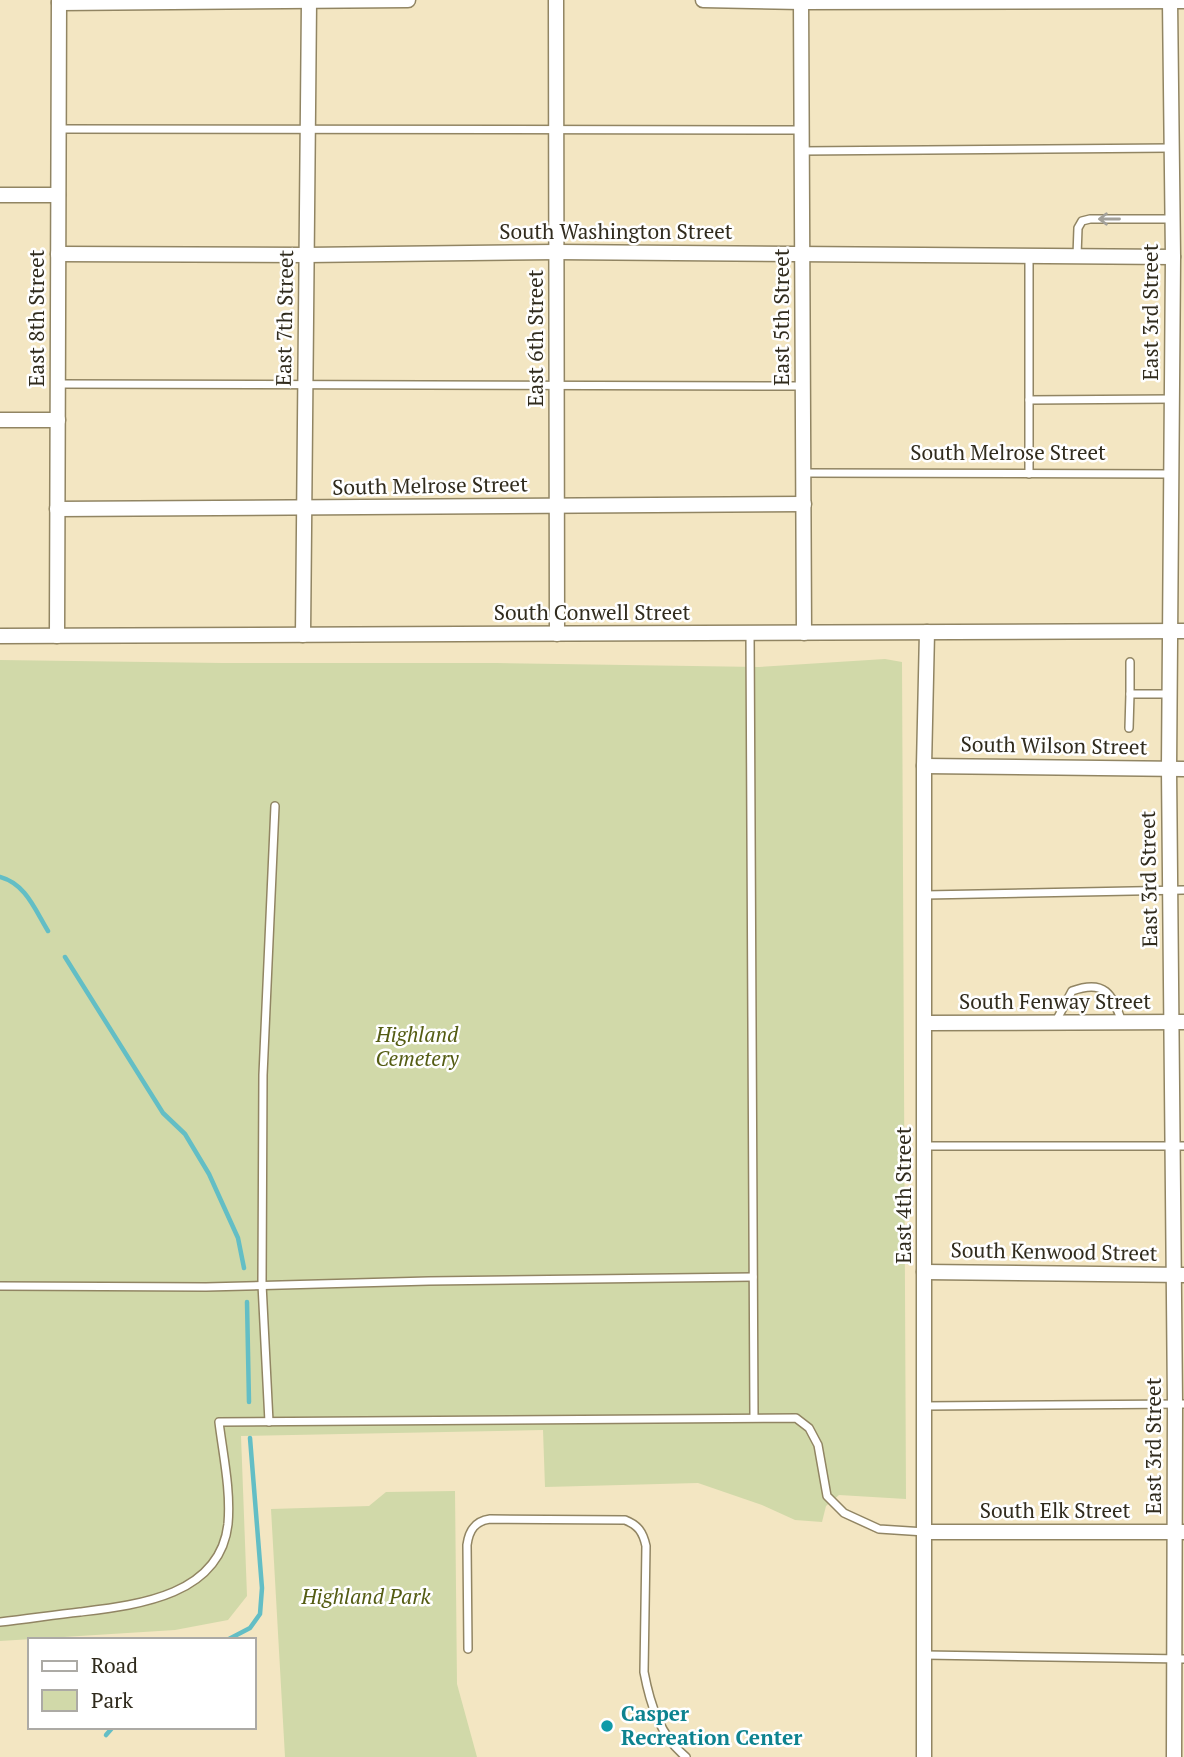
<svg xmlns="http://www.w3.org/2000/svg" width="1184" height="1757" font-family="'PT Serif',serif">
<rect width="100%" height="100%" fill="#f3e6c2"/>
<g fill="#d1d9a9">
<path d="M 885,659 L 902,662 L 906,1499 L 839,1495 L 826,1506 L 822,1522 L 795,1520 L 762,1505 L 698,1483 L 545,1487 L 543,1430 L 241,1436 L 247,1596 L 228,1620 L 175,1630 L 0,1641 L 0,660 L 222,663 L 496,663 L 759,667 Z"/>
<path d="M 455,1491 L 457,1684 L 477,1757 L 285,1757 L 271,1509 L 369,1506 L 386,1492 Z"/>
</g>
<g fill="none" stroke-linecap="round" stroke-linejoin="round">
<g stroke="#63bec5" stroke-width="4.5">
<path d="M 0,877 C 26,884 35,910 48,931"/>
<path d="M 65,957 L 163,1113 L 185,1134 L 209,1174 L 238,1238 L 244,1268"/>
<path d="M 247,1302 L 249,1402"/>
<path d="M 227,1640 L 250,1628 L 260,1614 L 262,1588 L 250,1438"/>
<path d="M 106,1735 L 113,1727"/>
</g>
<defs>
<g id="lane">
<path d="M 59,129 L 801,130"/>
<path d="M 802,151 L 1171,148"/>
<path d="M 1029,256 L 1029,474"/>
<path d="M 1077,256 L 1078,228 L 1082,221 L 1090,219 L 1172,219"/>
<path d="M 58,384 L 802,386"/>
<path d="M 1029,400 L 1172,399"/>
<path d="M 804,473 L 1171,474"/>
<path d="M 750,633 L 754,1417"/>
<path d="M 1130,662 L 1130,694 L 1169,694"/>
<path d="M 1129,728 L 1130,694"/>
<path d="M 925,895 L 1184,890"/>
<path d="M 1055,1023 L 1072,991 C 1105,979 1112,994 1122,1022"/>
<path d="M 925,1146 L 1184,1146"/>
<path d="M 0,1286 L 206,1287 L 429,1281 L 753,1277"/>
<path d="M 925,1406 L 1184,1404"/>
<path d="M 269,1422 L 262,1284 L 263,1075 L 275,806"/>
<path d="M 0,1622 C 27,1619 53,1615 80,1612 C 137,1605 220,1596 228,1524 C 231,1490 223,1455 219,1422 L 796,1418 L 809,1428 L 818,1445 L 827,1496 L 844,1513 L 879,1529 L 925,1532"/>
<path d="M 468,1649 L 467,1545 C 469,1530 475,1521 490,1519 L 625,1520 C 638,1525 643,1532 646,1546 L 644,1672 C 650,1704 660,1736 686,1757"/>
<path d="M 925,1655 L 1184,1659"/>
</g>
<g id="street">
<path d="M 556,0 L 557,634"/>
<path d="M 703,0 L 801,2 L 1184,1"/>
<path d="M 801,0 L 804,633"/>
<path d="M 1170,1 L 1173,257 L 1169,769 L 1175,1404 L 1174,1757"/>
<path d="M 59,3 L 408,0"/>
<path d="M 0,195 L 58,195"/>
<path d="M 58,254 L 306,255 L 557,252 L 1173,257"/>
<path d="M 0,420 L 58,420"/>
<path d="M 57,509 L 804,504"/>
<path d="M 303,635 L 309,2"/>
<path d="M 0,636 L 1184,631"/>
<path d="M 57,636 L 59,0"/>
<path d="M 924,766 L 1184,769"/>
<path d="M 925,1023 L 1184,1022"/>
<path d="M 924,1272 L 1184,1275"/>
<path d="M 925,1532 L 1183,1532"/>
<path d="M 924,1757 L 924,766 L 927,632"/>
</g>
</defs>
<use href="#lane" stroke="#918563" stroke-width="10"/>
<use href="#street" stroke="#918563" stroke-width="17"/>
<use href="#lane" stroke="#fff" stroke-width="7"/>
<use href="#street" stroke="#fff" stroke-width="14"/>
</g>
<defs><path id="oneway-shaft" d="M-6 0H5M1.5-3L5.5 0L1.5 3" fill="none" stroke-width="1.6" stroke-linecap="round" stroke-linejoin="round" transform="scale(1.75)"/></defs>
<use stroke="#a2a099" href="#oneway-shaft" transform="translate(1109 219) rotate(180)"/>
<circle fill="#0f9aa8" stroke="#fff" stroke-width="2.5" cx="607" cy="1726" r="7"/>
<g text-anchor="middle" stroke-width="5" stroke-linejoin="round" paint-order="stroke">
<g font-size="21" fill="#302b1d" stroke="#fff">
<text x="616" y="239">South Washington Street</text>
<text transform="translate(1151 312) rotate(-90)" y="7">East 3rd Street</text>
<text transform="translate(782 317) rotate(-90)" y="7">East 5th Street</text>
<text transform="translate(37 318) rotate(-90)" y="7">East 8th Street</text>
<text transform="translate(285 318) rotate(-89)" y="7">East 7th Street</text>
<text transform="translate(536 338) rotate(-90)" y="7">East 6th Street</text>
<text x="1008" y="460">South Melrose Street</text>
<text transform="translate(430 486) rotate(-1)" y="7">South Melrose Street</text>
<text x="592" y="620">South Conwell Street</text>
<text transform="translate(1054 746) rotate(1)" y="7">South Wilson Street</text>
<text transform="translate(1149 879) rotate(-91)" y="7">East 3rd Street</text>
<text x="1055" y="1009">South Fenway Street</text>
<text transform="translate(904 1195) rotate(-90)" y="7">East 4th Street</text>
<text transform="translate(1054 1252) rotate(1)" y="7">South Kenwood Street</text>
<text transform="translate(1154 1446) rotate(-90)" y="7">East 3rd Street</text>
<text x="1055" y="1518">South Elk Street</text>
</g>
<g font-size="21" font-style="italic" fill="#545c13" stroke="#fff">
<text x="417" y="1042">Highland<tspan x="417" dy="24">Cemetery</tspan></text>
<text x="366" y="1604">Highland Park</text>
</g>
<g font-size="21" font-weight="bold" fill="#0d838f" stroke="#fff" text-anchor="start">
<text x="621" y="1721">Casper<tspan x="621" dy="24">Recreation Center</tspan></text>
</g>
</g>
<rect x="28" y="1638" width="228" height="91" fill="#ffffff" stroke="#acaaa5" stroke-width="2"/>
<rect x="42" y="1661" width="35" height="10" fill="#ffffff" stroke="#acaaa5" stroke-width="2"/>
<text x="91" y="1673" font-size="21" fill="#302b1d">Road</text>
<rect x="42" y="1690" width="35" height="21" fill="#d1d9a9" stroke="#acaaa5" stroke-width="2"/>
<text x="91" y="1708" font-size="21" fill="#302b1d">Park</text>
</svg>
